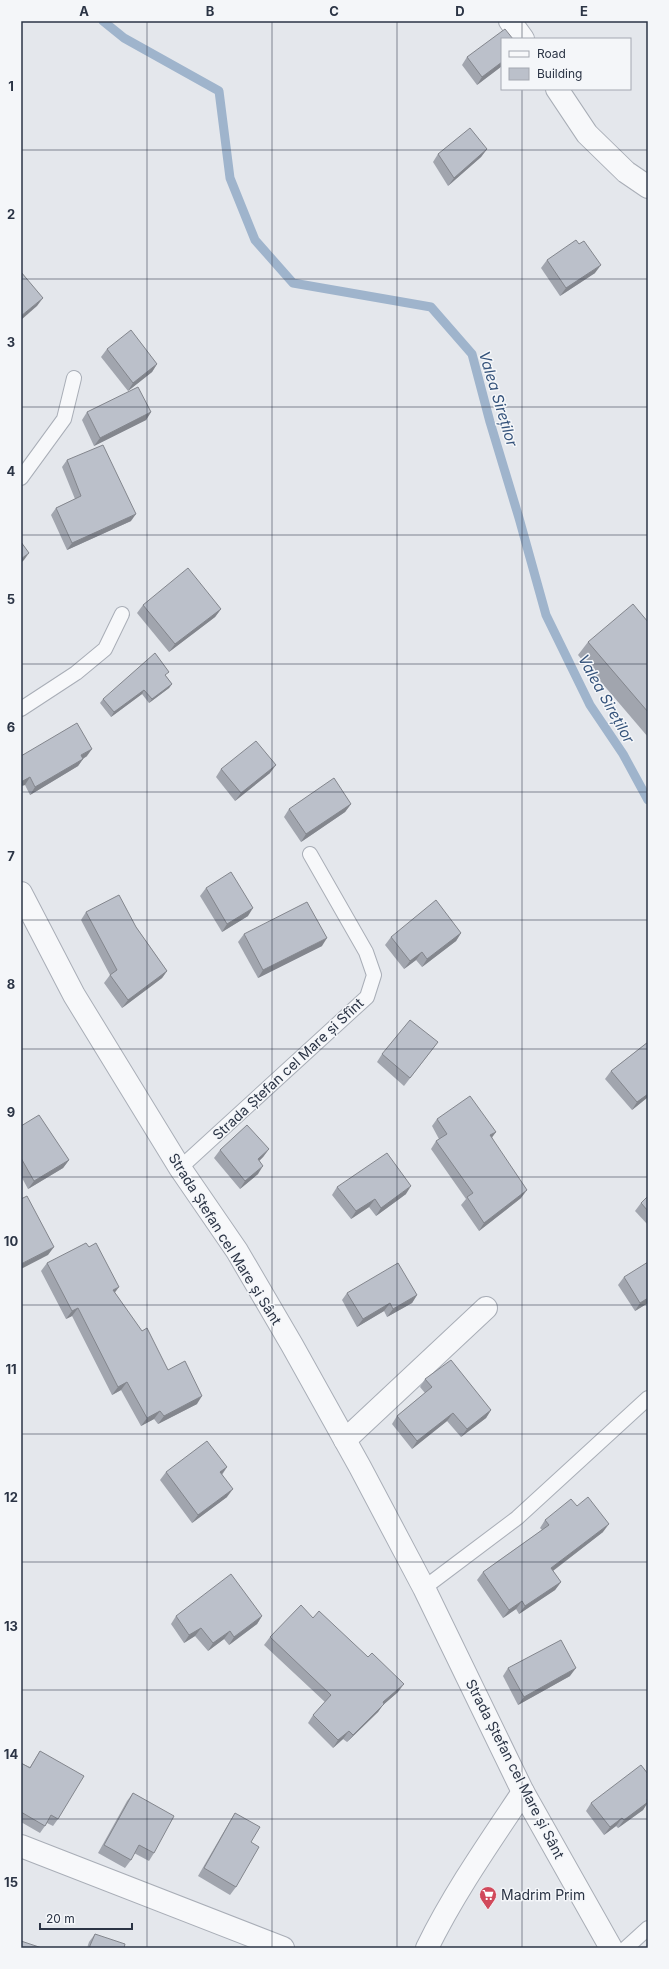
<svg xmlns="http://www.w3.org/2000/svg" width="669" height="1969" font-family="Inter,sans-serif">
<rect width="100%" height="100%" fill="#e4e7ec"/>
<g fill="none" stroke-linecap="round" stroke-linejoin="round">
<path stroke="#9fb4cc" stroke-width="9" d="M 103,21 L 124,38 L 219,91 L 230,178 L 255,240 L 293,283 L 431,307 L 472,354 L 490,422 L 519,518 L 546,615 L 590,705 L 623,754 L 648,800"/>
<defs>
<g id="service">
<path d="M 21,478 L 64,419 L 74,378"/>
<path d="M 21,709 L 76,673 L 105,649 L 122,614"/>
<path d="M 180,1168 L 367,997 L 374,975 L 366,952 L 310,854"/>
<path d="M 424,1588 L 517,1518 L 648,1398"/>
<path d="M 626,1948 L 648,1928"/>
</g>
<g id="minor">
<path d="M 510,21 L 523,39"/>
<path d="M 557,89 L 587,134 L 626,172 L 648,187"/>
<path d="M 345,1440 L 486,1308"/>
<path d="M 21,1846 L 283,1948"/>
<path d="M 427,1948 C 454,1893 489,1843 523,1792"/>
</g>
<path id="tertiary" d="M 21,893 L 74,995 L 180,1168 L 237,1251 L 292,1345 L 360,1467 L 424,1588 L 523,1792 L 611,1948"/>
</defs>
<use href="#service" stroke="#a9aeb7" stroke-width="16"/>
<use href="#minor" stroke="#a9aeb7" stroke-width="24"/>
<use href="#tertiary" stroke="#a9aeb7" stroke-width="24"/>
<use href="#service" stroke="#f7f8fa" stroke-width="14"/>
<use href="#minor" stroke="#f7f8fa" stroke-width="22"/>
<use href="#tertiary" stroke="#f7f8fa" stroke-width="22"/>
</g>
<g fill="#a1a5ae">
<path d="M 502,39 L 502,66 L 477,85 L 462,65 L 467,57 Z"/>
<path d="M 487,149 L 481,157 L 448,186 L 433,162 L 438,154 Z"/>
<path d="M 547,260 L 595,273 L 560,296 L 541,268 Z"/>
<path d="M 107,349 L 157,364 L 152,372 L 128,391 L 101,357 Z"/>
<path d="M 87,412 L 151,412 L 146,420 L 94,446 L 82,420 Z"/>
<path d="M 67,460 L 131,521 L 67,550 L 51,515 L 56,508 L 75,499 L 62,467 Z"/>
<path d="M 143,605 L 221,609 L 215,617 L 169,652 L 137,613 Z"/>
<path d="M 648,622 L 648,737 L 578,655 L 588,642 Z"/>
<path d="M 166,676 L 172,684 L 169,688 L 149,703 L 142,694 L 111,717 L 100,703 L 103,699 Z"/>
<path d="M 21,756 L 87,756 L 83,759 L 78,766 L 30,795 L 25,785 L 21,786 Z"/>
<path d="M 221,769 L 270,773 L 235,801 L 216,777 Z"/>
<path d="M 351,804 L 345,812 L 301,842 L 284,817 L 289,809 Z"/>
<path d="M 206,888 L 248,916 L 222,932 L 200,896 Z"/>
<path d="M 86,912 L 136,927 L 167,971 L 162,978 L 122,1008 L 104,983 L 110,975 L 81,920 Z"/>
<path d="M 461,933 L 456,941 L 422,967 L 416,960 L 404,969 L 385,945 L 391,937 Z"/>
<path d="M 244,934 L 322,946 L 258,978 L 238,942 Z"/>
<path d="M 438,1042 L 404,1086 L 377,1062 L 382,1054 Z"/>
<path d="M 648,1042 L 648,1097 L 632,1110 L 605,1079 L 611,1071 Z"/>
<path d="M 437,1119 L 496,1132 L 492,1137 L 521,1198 L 479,1231 L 461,1205 L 466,1199 L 431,1149 L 436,1141 L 439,1139 L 432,1126 Z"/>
<path d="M 21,1126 L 69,1160 L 63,1168 L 28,1189 L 21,1176 Z"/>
<path d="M 269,1149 L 263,1157 L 259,1161 L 258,1174 L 240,1189 L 214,1158 L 220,1150 Z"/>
<path d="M 337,1187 L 406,1194 L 376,1216 L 369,1207 L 351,1219 L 332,1195 Z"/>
<path d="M 648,1196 L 648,1225 L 635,1211 L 641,1203 Z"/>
<path d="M 47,1263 L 115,1293 L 168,1370 L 197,1404 L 158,1424 L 154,1419 L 141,1426 L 121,1390 L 112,1395 L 72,1316 L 66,1319 L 41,1271 Z"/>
<path d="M 624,1277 L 648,1303 L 635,1311 L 618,1285 Z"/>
<path d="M 347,1293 L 417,1295 L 412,1303 L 387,1317 L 384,1311 L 357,1327 L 342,1300 Z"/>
<path d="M 425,1379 L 491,1410 L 486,1418 L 461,1437 L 447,1421 L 412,1449 L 392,1424 L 397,1416 L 425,1393 L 420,1387 Z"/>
<path d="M 227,1467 L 222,1475 L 227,1497 L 192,1523 L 160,1480 L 166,1472 Z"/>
<path d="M 577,1506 L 603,1532 L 553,1571 L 561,1582 L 555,1590 L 519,1614 L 516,1609 L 503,1618 L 477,1580 L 483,1572 L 542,1530 L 540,1528 L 545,1520 Z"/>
<path d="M 176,1616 L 262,1616 L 257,1624 L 229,1645 L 224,1639 L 208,1651 L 195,1636 L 184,1643 L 171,1624 Z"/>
<path d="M 313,1618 L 398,1692 L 383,1705 L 378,1712 L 347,1742 L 343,1739 L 333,1748 L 308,1723 L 313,1715 L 325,1702 L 264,1645 L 270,1637 Z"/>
<path d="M 508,1668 L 570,1676 L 518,1705 L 503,1676 Z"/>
<path d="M 40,1751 L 58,1819 L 53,1826 L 47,1823 L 40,1833 L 21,1822 L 21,1763 L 30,1767 Z"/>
<path d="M 133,1793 L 154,1853 L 149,1861 L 134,1853 L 131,1860 L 125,1868 L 98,1853 L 127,1801 Z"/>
<path d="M 648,1802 L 643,1810 L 618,1828 L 616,1826 L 604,1835 L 586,1811 L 591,1803 Z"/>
<path d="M 235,1813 L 251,1842 L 236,1887 L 230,1895 L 198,1876 L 230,1821 Z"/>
<path d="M 95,1934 L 124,1948 L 87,1948 L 89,1942 Z"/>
</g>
<g fill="#83868d">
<path d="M 502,62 L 502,66 L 477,85 L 482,77 Z"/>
<path d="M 487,149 L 481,157 L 448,186 L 454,178 Z"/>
<path d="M 601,265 L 595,273 L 560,296 L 566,288 Z"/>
<path d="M 43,298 L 37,306 L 21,320 L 21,316 Z"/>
<path d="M 157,364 L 152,372 L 128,391 L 133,383 Z"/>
<path d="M 151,412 L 146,420 L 94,446 L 100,438 Z"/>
<path d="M 136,514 L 131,521 L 67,550 L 72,543 Z"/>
<path d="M 29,553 L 24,560 L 21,563 L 21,559 Z"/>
<path d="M 221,609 L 215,617 L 169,652 L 175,644 Z"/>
<path d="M 172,684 L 169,688 L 149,703 L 152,699 Z"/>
<path d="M 144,690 L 142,694 L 111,717 L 114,712 Z"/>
<path d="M 92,749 L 87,756 L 76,763 L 81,755 Z"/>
<path d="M 83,759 L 78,766 L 30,795 L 35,787 Z"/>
<path d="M 276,765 L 270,773 L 235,801 L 241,793 Z"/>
<path d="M 30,777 L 25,785 L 21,786 L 21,782 Z"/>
<path d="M 351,804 L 345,812 L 301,842 L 306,834 Z"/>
<path d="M 253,908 L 248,916 L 222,932 L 227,924 Z"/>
<path d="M 461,933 L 456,941 L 422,967 L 427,959 Z"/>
<path d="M 327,938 L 322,946 L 258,978 L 263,970 Z"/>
<path d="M 422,952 L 416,960 L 404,969 L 410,961 Z"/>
<path d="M 167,971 L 162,978 L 122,1008 L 128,1000 Z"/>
<path d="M 648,1094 L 648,1097 L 632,1110 L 637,1102 Z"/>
<path d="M 496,1132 L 490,1140 L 490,1135 Z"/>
<path d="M 269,1149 L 263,1157 L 253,1167 L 258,1159 Z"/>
<path d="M 69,1160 L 63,1168 L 28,1189 L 34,1181 Z"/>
<path d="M 263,1166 L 258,1174 L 240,1189 L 245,1181 Z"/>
<path d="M 411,1186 L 406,1194 L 376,1216 L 381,1208 Z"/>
<path d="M 527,1190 L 521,1198 L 479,1231 L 484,1223 Z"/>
<path d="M 375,1199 L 369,1207 L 351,1219 L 356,1211 Z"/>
<path d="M 54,1247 L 48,1255 L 21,1269 L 21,1264 Z"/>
<path d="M 119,1287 L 113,1295 L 113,1290 Z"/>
<path d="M 417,1295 L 412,1303 L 387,1317 L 393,1309 Z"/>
<path d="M 648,1298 L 648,1303 L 635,1311 L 640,1303 Z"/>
<path d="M 390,1303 L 384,1311 L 357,1327 L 363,1319 Z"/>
<path d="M 78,1308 L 72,1316 L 66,1319 L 72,1311 Z"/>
<path d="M 127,1382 L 121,1390 L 112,1395 L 118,1387 Z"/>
<path d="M 202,1396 L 197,1404 L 158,1424 L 164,1416 Z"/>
<path d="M 491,1410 L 486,1418 L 461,1437 L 467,1429 Z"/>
<path d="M 160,1411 L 154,1419 L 141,1426 L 147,1418 Z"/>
<path d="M 453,1413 L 447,1421 L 412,1449 L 417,1441 Z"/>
<path d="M 227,1467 L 221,1475 L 220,1472 Z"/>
<path d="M 233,1489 L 227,1497 L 192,1523 L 198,1515 Z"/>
<path d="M 609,1524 L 603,1532 L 546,1576 L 551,1568 Z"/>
<path d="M 561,1582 L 555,1590 L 519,1614 L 525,1606 Z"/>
<path d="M 522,1601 L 516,1609 L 503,1618 L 509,1610 Z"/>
<path d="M 262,1616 L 257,1624 L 229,1645 L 234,1637 Z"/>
<path d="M 201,1628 L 195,1636 L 184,1643 L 189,1635 Z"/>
<path d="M 230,1631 L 224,1639 L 208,1651 L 213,1643 Z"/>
<path d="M 576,1668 L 570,1676 L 518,1705 L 524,1697 Z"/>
<path d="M 404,1684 L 398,1692 L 383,1705 L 378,1712 L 347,1742 L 353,1735 L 383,1702 Z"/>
<path d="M 349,1731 L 343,1739 L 333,1748 L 338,1740 Z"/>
<path d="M 648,1798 L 648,1802 L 643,1810 L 618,1828 L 624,1820 Z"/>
<path d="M 622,1818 L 616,1826 L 604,1835 L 610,1827 Z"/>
</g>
<g fill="#bbc0ca" stroke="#83868d">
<path d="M 505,29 L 513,39 L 502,39 L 502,62 L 482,77 L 467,57 Z"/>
<path d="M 470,128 L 487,149 L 454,178 L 438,154 Z"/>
<path d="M 576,240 L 579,244 L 584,241 L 601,265 L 566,288 L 547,260 Z"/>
<path d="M 21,272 L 43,298 L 21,316 Z"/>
<path d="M 131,330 L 157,364 L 133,383 L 107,349 Z"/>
<path d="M 138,387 L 151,412 L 100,438 L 87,412 Z"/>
<path d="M 103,445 L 136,514 L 72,543 L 56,508 L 81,496 L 67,460 Z"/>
<path d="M 21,542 L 29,553 L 21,559 Z"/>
<path d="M 188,568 L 221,609 L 175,644 L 143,605 Z"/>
<path d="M 633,604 L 648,622 L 648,712 L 588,642 Z"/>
<path d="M 155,653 L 169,672 L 165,675 L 172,684 L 152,699 L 144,690 L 114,712 L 103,699 Z"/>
<path d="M 77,723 L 92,749 L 81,755 L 83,759 L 35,787 L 30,777 L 21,782 L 21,756 Z"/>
<path d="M 256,741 L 276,765 L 241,793 L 221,769 Z"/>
<path d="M 334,778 L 351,804 L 306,834 L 289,809 Z"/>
<path d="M 231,872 L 253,908 L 227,924 L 206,888 Z"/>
<path d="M 119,895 L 136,927 L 167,971 L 128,1000 L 110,975 L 117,970 L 86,912 Z"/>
<path d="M 436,900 L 461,933 L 427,959 L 422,952 L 410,961 L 391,937 Z"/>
<path d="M 307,902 L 327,938 L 263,970 L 244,934 Z"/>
<path d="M 410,1020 L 438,1042 L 410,1078 L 382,1054 Z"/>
<path d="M 648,1042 L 648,1094 L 637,1102 L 611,1071 Z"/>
<path d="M 470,1096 L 496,1132 L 490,1135 L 527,1190 L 484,1223 L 467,1197 L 473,1193 L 436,1141 L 447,1134 L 437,1119 Z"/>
<path d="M 39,1115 L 69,1160 L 34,1181 L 21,1158 L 21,1126 Z"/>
<path d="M 247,1125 L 269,1149 L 258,1159 L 263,1166 L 245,1181 L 220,1150 Z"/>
<path d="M 387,1153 L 411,1186 L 381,1208 L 375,1199 L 356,1211 L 337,1187 Z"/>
<path d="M 27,1196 L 54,1247 L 21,1264 L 21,1199 Z"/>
<path d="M 648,1196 L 648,1211 L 641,1203 Z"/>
<path d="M 86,1243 L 89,1247 L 96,1243 L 119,1287 L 113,1290 L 142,1331 L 147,1328 L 168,1370 L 185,1361 L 202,1396 L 164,1416 L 160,1411 L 147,1418 L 127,1382 L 118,1387 L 78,1308 L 72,1311 L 47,1263 Z"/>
<path d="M 648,1262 L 648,1298 L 640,1303 L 624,1277 Z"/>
<path d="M 398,1263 L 417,1295 L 393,1309 L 390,1303 L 363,1319 L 347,1293 Z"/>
<path d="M 451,1360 L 491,1410 L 467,1429 L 453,1413 L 417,1441 L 397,1416 L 432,1387 L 425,1379 Z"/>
<path d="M 207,1441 L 227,1467 L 220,1472 L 233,1489 L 198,1515 L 166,1472 Z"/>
<path d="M 588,1497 L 609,1524 L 551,1568 L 561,1582 L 525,1606 L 522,1601 L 509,1610 L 483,1572 L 549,1525 L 545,1520 L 571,1499 L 577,1506 Z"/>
<path d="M 231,1574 L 262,1616 L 234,1637 L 230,1631 L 213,1643 L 201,1628 L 189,1635 L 176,1616 Z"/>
<path d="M 301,1605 L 313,1618 L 319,1611 L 368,1657 L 372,1653 L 404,1684 L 383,1702 L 384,1704 L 353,1735 L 349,1731 L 338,1740 L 313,1715 L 331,1695 L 270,1637 Z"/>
<path d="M 561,1640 L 576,1668 L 524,1697 L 508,1668 Z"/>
<path d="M 40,1751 L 84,1776 L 58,1819 L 51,1815 L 45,1826 L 21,1812 L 21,1763 L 30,1768 Z"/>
<path d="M 641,1765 L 648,1774 L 648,1798 L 647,1799 L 648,1802 L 624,1820 L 622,1818 L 610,1827 L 591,1803 Z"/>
<path d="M 133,1793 L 174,1816 L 154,1853 L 139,1845 L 131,1860 L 104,1845 Z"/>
<path d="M 235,1813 L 260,1827 L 251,1842 L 259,1847 L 236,1887 L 204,1868 Z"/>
<path d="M 95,1934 L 125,1944 L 124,1948 L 89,1948 Z"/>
<path d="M 21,1941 L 42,1948 L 21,1948 Z"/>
</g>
<path fill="none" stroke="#2b3445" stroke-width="1" stroke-opacity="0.55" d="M 147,21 L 147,1948M 272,21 L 272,1948M 397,21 L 397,1948M 522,21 L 522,39M 522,89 L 522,1948M 21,150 L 648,150M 21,279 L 648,279M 21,407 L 648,407M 21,535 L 648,535M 21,664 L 648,664M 21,792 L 648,792M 21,920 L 648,920M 21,1049 L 648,1049M 21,1177 L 648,1177M 21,1305 L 648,1305M 21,1434 L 648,1434M 21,1562 L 648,1562M 21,1690 L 648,1690M 21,1819 L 648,1819"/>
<defs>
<symbol id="supermarket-pin" viewBox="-11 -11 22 30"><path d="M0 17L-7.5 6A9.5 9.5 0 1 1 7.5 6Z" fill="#d1495b" stroke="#f4f6f9"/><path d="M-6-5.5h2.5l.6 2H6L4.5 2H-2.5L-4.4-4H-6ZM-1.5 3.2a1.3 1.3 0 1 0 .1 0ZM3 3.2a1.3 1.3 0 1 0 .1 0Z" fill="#fff"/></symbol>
</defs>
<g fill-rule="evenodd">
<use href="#supermarket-pin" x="478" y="1885" width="20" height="27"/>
</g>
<g text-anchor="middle" stroke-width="3" stroke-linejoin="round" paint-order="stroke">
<g font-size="14" fill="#2b3445" stroke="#f4f6f9">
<text transform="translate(288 1069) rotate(-43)" y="5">Strada Ștefan cel Mare și Sfînt</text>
<text transform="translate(225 1239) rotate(58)" y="5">Strada Ștefan cel Mare și Sânt</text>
<text transform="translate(515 1769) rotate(63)" y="5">Strada Ștefan cel Mare și Sânt</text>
</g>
<g font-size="14" fill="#2b3445" stroke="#f4f6f9" text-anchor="start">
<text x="501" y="1900">Madrim Prim</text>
</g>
<g font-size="15" font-style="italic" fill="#34527a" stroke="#f4f6f9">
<text transform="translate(498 399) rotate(73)" y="5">Valea Sireților</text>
<text transform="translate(606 699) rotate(61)" y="5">Valea Sireților</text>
</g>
</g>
<rect width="669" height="1969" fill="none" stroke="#f4f6f9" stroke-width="44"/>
<rect x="501" y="38" width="130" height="52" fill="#f4f6f9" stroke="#a4a8b1"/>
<rect x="509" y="51" width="20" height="6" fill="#f7f8fa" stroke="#a4a8b1"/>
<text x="537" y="58" font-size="12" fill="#2b3445">Road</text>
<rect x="509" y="68" width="20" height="12" fill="#bbc0ca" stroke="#a4a8b1"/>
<text x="537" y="78" font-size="12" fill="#2b3445">Building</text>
<path d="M40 1923v6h92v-6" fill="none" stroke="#2b3445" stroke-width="2"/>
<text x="46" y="1923" font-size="12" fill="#2b3445" stroke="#f4f6f9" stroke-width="3" paint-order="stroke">20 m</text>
<rect x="22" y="22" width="625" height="1925" fill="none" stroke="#2b3445" stroke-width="1.5"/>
<g font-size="13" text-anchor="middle" font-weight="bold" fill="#2b3445">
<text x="84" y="16">A</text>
<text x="210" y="16">B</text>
<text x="334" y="16">C</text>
<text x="460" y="16">D</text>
<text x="584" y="16">E</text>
<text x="11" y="91">1</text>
<text x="11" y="219">2</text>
<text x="11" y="347">3</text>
<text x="11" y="476">4</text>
<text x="11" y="604">5</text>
<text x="11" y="732">6</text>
<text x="11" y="861">7</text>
<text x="11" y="989">8</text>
<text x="11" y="1117">9</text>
<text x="11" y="1246">10</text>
<text x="11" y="1374">11</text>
<text x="11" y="1502">12</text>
<text x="11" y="1631">13</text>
<text x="11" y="1759">14</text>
<text x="11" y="1887">15</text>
</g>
</svg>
